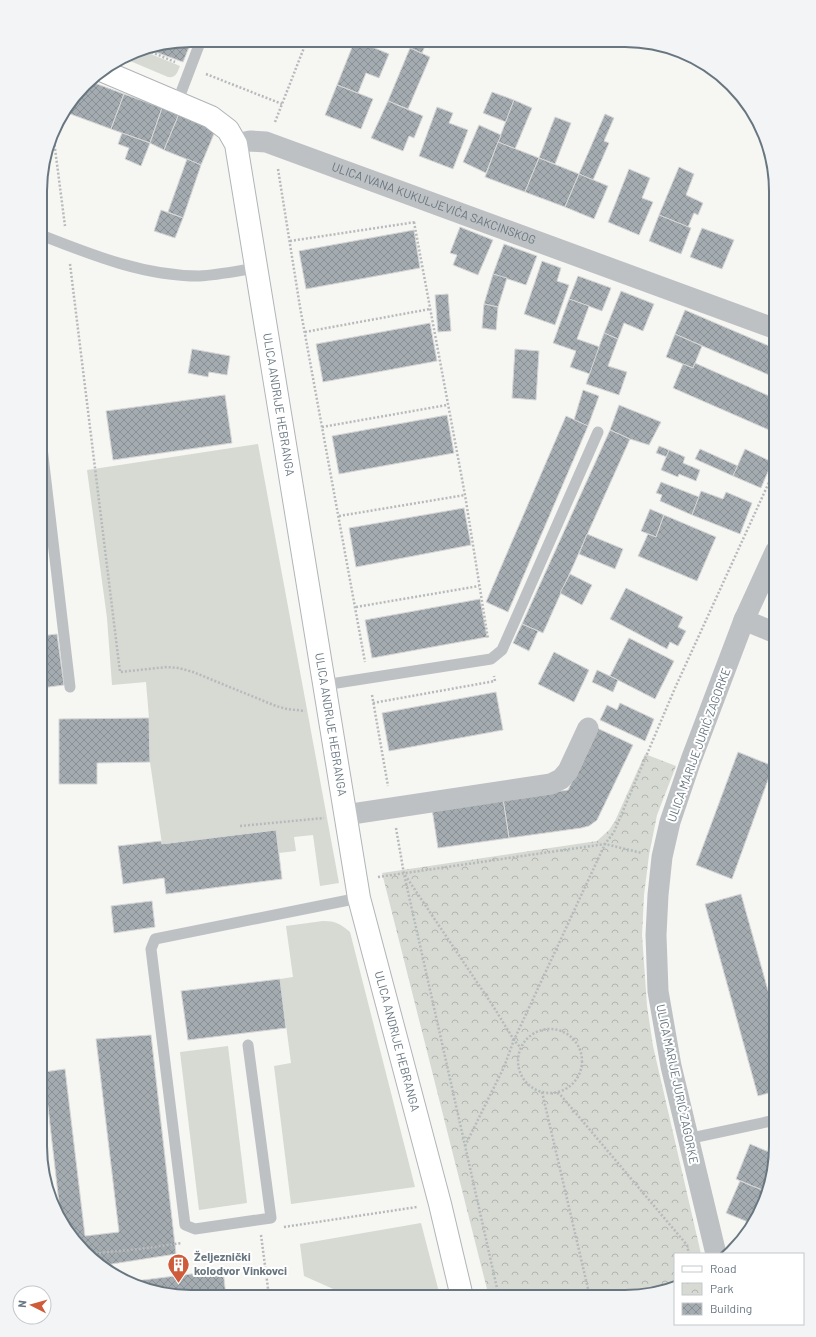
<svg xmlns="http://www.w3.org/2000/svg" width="816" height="1337" font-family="Barlow,sans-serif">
<defs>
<pattern id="park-crowns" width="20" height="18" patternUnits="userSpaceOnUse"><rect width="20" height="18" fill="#d6dad3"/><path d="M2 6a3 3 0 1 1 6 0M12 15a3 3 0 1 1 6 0" fill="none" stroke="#b1b5b0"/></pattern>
<pattern id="building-cross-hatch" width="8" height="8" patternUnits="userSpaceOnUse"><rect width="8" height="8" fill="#a5acb1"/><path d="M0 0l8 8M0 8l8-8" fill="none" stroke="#8a9195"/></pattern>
</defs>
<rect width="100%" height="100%" fill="#f6f6f3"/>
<g fill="#d6dad3">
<path d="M 141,50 L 180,66 C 177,73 176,78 168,77 L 123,58 L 134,51 Z"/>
<path d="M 258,444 L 339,883 L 320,886 L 313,835 L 294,837 L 296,851 L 279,853 L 276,830 L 162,844 L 150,762 L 149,718 L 146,682 L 112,685 L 107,618 L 87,470 Z"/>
<path d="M 323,921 C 335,921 341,924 350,932 L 415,1187 L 291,1204 L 274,1066 L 291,1063 L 280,979 L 293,977 L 286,926 Z"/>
<path d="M 228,1046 L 247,1203 L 199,1210 L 180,1052 Z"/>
<path d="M 421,1223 L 440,1296 L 349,1296 L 304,1276 L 300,1244 Z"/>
</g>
<path fill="url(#park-crowns)" d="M 645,754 L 676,766 L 657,815 L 649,855 L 644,895 L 642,935 L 647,1006 L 653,1046 L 701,1254 L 675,1254 L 675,1287 L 625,1297 L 489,1297 L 382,873 L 597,841 L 609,830 L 615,821 Z"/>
<g fill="url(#building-cross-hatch)" stroke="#d7d7d6">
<path d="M 192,40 L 183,62 L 147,49 L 191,40 Z"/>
<path d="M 355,40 L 389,54 L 379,78 L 366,73 L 358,93 L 337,85 Z"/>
<path d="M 356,40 L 378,41 L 374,48 Z"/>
<path d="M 413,41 L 434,41 L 430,48 L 425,46 L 422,53 L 410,48 Z"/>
<path d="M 410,48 L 430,57 L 408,109 L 388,101 Z"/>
<path d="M 89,81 L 124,94 L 111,129 L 65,112 Z"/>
<path d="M 337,85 L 373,99 L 361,129 L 325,115 Z"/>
<path d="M 492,92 L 514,100 L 506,122 L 483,113 Z"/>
<path d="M 124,94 L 162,108 L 150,143 L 111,129 Z"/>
<path d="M 514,100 L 532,108 L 515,149 L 498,142 Z"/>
<path d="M 388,101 L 423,116 L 414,138 L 409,136 L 403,151 L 371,138 Z"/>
<path d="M 437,107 L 453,113 L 449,123 L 468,130 L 453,169 L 419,156 Z"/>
<path d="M 162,108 L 179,114 L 164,150 L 150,143 Z"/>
<path d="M 179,114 L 216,129 L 201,165 L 164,150 Z"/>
<path d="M 605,114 L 614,118 L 604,141 L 609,143 L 593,180 L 579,174 Z"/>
<path d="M 555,117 L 571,123 L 555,164 L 539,158 Z"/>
<path d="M 479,125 L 501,135 L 486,173 L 463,162 Z"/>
<path d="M 122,133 L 150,143 L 141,166 L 125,159 L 129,148 L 118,144 Z"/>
<path d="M 498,142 L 539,158 L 525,192 L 485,177 Z"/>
<path d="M 539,158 L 579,174 L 565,207 L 525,192 Z"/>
<path d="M 187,159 L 201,165 L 183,218 L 168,212 Z"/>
<path d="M 679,167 L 694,174 L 686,195 L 703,203 L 698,215 L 694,213 L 688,227 L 659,215 Z"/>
<path d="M 629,169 L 650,178 L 642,198 L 653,202 L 639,235 L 608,222 Z"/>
<path d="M 579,174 L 608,186 L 594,219 L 565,207 Z"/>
<path d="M 161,210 L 183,218 L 175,238 L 154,231 Z"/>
<path d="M 659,215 L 691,228 L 681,254 L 649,241 Z"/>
<path d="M 460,227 L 493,240 L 478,275 L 453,265 L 457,255 L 450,253 Z"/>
<path d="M 702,228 L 734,240 L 722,269 L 690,257 Z"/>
<path d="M 414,230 L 420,268 L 306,289 L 299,251 Z"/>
<path d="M 504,244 L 537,256 L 526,285 L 493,274 Z"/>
<path d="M 542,261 L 561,268 L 557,281 L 569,285 L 555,325 L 524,314 Z"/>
<path d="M 493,274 L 507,278 L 498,307 L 484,304 Z"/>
<path d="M 578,276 L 611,288 L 602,311 L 569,299 Z"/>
<path d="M 621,291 L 654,304 L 643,331 L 624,323 L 618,339 L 604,333 Z"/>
<path d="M 448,294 L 451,331 L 438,332 L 435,295 Z"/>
<path d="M 569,299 L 589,306 L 577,339 L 600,347 L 590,374 L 570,367 L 576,351 L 553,343 Z"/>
<path d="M 484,304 L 498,307 L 496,330 L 482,328 Z"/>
<path d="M 685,310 L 776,349 L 776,378 L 675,334 Z"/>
<path d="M 430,323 L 437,361 L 323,382 L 316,344 Z"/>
<path d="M 604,333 L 618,339 L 608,366 L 627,372 L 619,395 L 586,384 Z"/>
<path d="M 675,334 L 702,346 L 693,368 L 666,357 Z"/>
<path d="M 192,349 L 230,356 L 227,375 L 209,372 L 208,377 L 188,373 Z"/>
<path d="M 515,349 L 539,351 L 536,400 L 512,398 Z"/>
<path d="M 695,363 L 776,399 L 776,433 L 673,388 L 683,364 L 693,368 Z"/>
<path d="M 583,390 L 599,396 L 588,426 L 574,420 Z"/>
<path d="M 225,395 L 232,443 L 113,460 L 106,411 Z"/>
<path d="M 619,405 L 661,422 L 649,445 L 630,439 L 610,430 Z"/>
<path d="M 447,415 L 454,453 L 339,474 L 332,436 Z"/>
<path d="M 566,416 L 588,426 L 508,612 L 486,602 Z"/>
<path d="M 610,430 L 630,439 L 543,633 L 522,624 Z"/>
<path d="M 659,446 L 669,450 L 667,457 L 656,453 Z"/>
<path d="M 700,449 L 738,466 L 733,476 L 695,459 Z"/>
<path d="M 745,449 L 772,462 L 761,488 L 733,476 Z"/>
<path d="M 669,450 L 685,457 L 683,463 L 700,470 L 696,481 L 679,474 L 678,477 L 661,470 Z"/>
<path d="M 661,482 L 699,497 L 692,515 L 660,501 L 662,495 L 656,493 Z"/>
<path d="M 701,491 L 723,499 L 726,492 L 752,503 L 740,534 L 692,515 Z"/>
<path d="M 464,508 L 471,545 L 356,567 L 349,528 Z"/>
<path d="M 650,509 L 664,515 L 656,537 L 641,531 Z"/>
<path d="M 664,515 L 716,537 L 697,581 L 638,556 L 648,534 L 656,537 Z"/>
<path d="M 587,534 L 623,549 L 615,569 L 579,554 Z"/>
<path d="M 570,574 L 592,585 L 582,605 L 560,593 Z"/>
<path d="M 626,588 L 683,617 L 678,627 L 686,631 L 678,646 L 670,642 L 667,649 L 610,619 Z"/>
<path d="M 480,599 L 487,637 L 372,658 L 365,620 Z"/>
<path d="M 776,607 L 776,622 L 771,620 Z"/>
<path d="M 522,624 L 538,631 L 529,651 L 513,643 Z"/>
<path d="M 57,634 L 64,685 L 41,688 L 41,636 Z"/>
<path d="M 629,638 L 674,661 L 655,699 L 610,676 Z"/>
<path d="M 554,652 L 589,670 L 574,702 L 538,684 Z"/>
<path d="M 597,670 L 618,680 L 613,692 L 592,682 Z"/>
<path d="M 496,692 L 503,730 L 389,751 L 382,713 Z"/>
<path d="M 620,703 L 654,719 L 645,741 L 600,720 L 607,705 L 617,710 Z"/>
<path d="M 149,718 L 150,762 L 97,763 L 97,784 L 59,784 L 59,719 Z"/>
<path d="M 597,728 L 633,745 L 597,820 L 589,826 L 581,828 L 509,838 L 503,799 L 568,790 Z"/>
<path d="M 738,752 L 773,766 L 732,879 L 696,865 Z"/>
<path d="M 503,799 L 509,838 L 438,848 L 432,809 Z"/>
<path d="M 276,830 L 282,879 L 166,894 L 164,878 L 123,884 L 118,846 L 161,841 L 162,844 Z"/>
<path d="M 741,894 L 776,1019 L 776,1091 L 758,1096 L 705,904 Z"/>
<path d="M 152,901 L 155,927 L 114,933 L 111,906 Z"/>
<path d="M 280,979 L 286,1028 L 188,1040 L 181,991 Z"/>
<path d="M 151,1035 L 176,1254 L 99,1266 L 71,1238 L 61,1220 L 44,1072 L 65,1069 L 85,1236 L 119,1232 L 96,1039 Z"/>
<path d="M 750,1144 L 776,1155 L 767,1192 L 736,1179 Z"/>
<path d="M 740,1181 L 767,1192 L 765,1203 L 753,1224 L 726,1213 Z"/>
<path d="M 223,1270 L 226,1296 L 172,1296 L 133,1285 L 127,1282 Z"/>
</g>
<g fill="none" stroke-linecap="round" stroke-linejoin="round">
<defs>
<g id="secondary">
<path id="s2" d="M 103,71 L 211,117 L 228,130 L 236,144 L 359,898 L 440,1204 L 462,1297"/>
</g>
</defs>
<use href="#secondary" stroke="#b0b5b8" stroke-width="24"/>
<g stroke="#b7babc" stroke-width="2.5" stroke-dasharray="2 2" stroke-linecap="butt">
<path d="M 144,49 L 175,62"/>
<path d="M 206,74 L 282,104"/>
<path d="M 275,122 L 307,40"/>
<path d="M 53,133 L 65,226"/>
<path d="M 278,169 L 300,307 L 365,662"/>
<path d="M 414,222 L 465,495 L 488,639"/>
<path d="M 290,241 L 416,222"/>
<path d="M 70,264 L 120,672 L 167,667 L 179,668 L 193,672 L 276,706 L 287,709 L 305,711"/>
<path d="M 305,332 L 430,309"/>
<path d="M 322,427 L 447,405"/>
<path d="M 339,516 L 465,495"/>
<path d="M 356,607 L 479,586"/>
<path d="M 372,695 L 388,786"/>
<path d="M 373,703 L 495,681 L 494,676"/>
<path d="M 240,826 L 324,818"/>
<path d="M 396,828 L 404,874 L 499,1297"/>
<path d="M 405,875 L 493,1006 L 514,1040 L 520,1047"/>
<path d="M 378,877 L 605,844 L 642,853"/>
<circle cx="550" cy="1061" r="32"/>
<path d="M 542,1092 L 590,1297"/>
<path d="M 558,1092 L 687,1245 L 689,1254"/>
<path d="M 465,1146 L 504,1067 L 514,1040 L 605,844 L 614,832 L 675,688 L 776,467"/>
<path d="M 284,1227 L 417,1207"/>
<path d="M 261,1235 L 269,1296"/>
<path d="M 93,1253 L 93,1260"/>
<path d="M 87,1254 L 140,1249 L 182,1243"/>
</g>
<g stroke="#bdc1c4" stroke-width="11">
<path d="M 177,103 L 201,40"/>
<path d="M 41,235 C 92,255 144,276 199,276 C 218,275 237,271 256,268"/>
<path d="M 41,439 L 70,687"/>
<path d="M 324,685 L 491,659 L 502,650 L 598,432"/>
<path d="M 248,1045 L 271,1218 L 195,1229 L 185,1225 L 151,949 L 155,939 L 359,898"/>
<path d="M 687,1139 L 776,1120"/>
</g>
<g stroke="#bdc1c4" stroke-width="21">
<path id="s1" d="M 236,144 L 250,141 L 266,142 L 776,329"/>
<path d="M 744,620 L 776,633"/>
<path d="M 345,815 L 551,784 L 561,779 L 568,771 L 588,728"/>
<path d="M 716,1254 L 671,1066 L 658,991 L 656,935 L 658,895 L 662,857 L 670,822 L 691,760 L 744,620 L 776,550"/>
</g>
<use href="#secondary" stroke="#fff" stroke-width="22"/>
</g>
<defs>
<symbol id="building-pin" viewBox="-11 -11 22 30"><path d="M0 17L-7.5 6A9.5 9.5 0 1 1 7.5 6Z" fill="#ce5c3b" stroke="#fff"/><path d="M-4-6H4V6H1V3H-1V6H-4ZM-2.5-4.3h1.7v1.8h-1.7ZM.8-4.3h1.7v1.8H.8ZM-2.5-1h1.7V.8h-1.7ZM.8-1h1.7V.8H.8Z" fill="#fff"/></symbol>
</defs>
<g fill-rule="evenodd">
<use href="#building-pin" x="166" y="1252" width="25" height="34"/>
</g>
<g text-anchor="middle" stroke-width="4" stroke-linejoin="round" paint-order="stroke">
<g font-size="12" fill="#687680" stroke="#fff">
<text dy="4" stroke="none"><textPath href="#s1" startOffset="209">ULICA IVANA KUKULJEVIĆA SAKCINSKOG</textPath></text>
<text dy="4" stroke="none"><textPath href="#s2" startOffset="419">ULICA ANDRIJE HEBRANGA</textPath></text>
<text dy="4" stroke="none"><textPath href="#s2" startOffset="743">ULICA ANDRIJE HEBRANGA</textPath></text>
<text transform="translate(699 745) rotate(-70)" y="4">ULICA MARIJE JURIĆ ZAGORKE</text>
<text dy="4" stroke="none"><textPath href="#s2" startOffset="1067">ULICA ANDRIJE HEBRANGA</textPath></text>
<text transform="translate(677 1084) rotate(78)" y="4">ULICA MARIJE JURIĆ ZAGORKE</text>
</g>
<g font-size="12" font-weight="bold" fill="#687680" stroke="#fff" text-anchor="start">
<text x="194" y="1261">Željeznički<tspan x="194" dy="14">kolodvor Vinkovci</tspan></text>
</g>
</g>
<path d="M0 0H816V1337H0ZM191 47H625A144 144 0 0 1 769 191V1146A144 144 0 0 1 625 1290H191A144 144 0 0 1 47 1146V191A144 144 0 0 1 191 47Z" fill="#f3f4f5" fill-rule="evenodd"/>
<path fill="none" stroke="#687680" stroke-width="2" d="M191 47H625A144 144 0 0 1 769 191V1146A144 144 0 0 1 625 1290H191A144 144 0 0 1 47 1146V191A144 144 0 0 1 191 47Z"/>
<rect x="674" y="1253" width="130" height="72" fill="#ffffff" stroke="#c3c8cc"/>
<rect x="682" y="1266" width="20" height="6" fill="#ffffff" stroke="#c3c8cc"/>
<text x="710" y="1273" font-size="12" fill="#687680">Road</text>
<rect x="682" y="1283" width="20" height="12" fill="url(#park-crowns)" stroke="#c3c8cc"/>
<text x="710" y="1293" font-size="12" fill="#687680">Park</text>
<rect x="682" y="1303" width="20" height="12" fill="url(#building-cross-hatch)" stroke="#c3c8cc"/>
<text x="710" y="1313" font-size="12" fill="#687680">Building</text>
<g transform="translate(32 1305) rotate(276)"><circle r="19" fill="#ffffff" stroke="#c3c8cc"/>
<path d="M0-3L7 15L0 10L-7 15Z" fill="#ce5c3b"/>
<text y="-6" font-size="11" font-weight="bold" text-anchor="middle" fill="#687680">N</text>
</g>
</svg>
